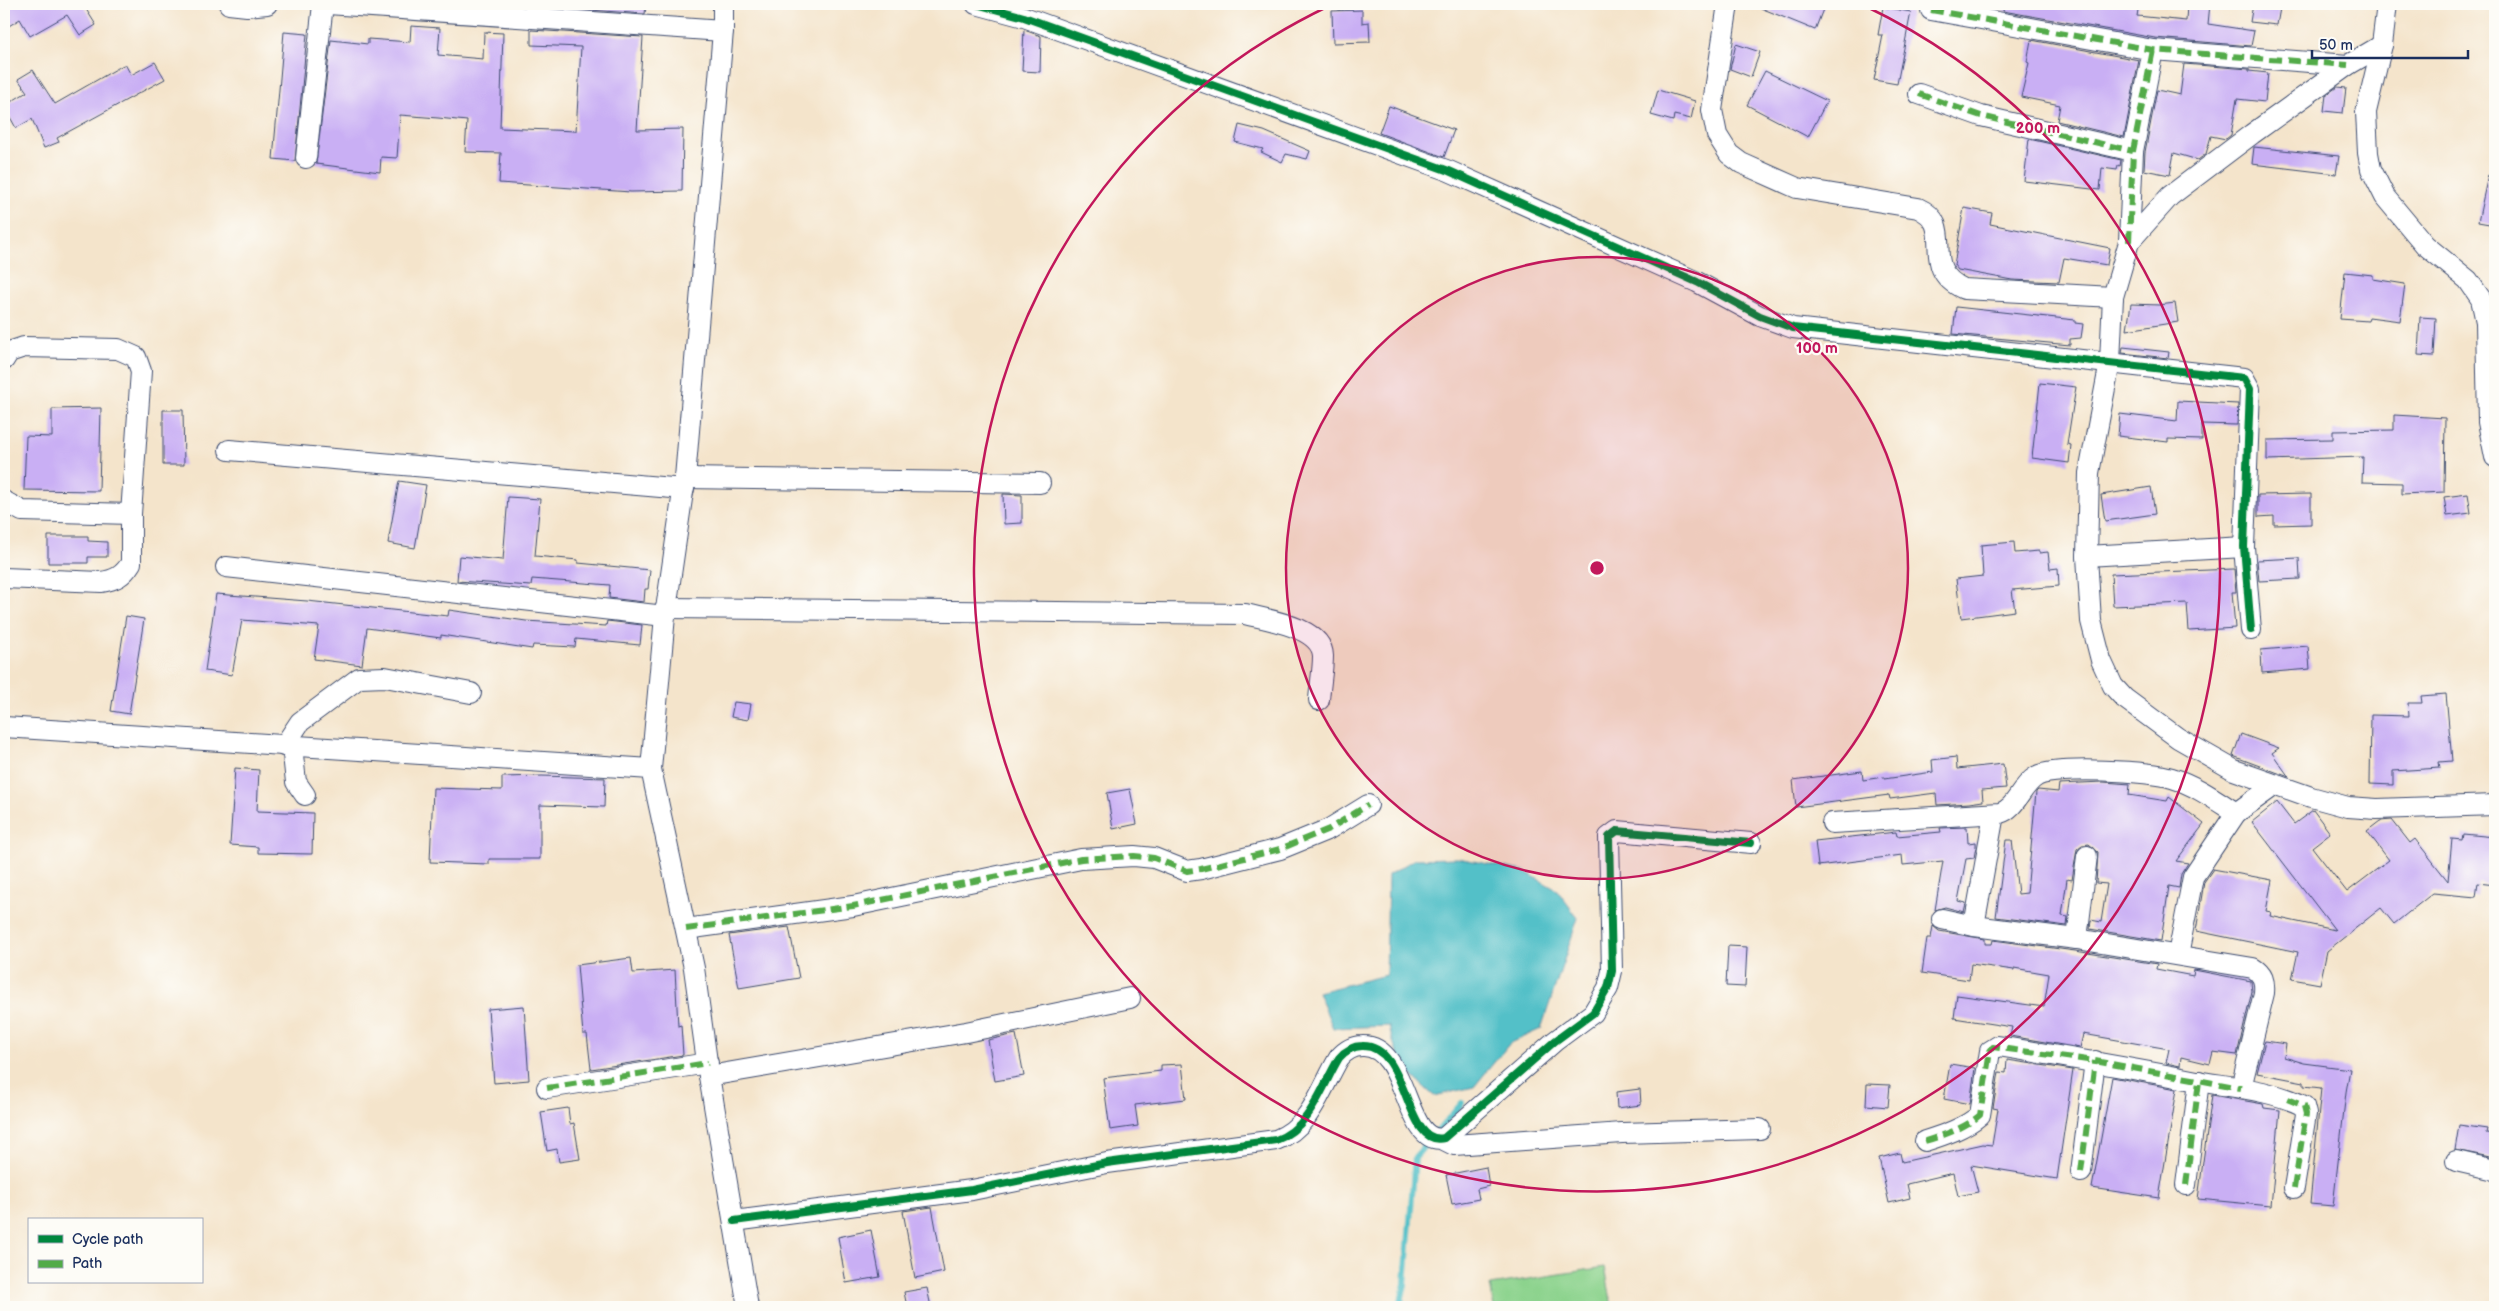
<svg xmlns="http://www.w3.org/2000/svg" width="2499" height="1311" font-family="'Balsamiq Sans',sans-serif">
<rect width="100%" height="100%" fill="#fdfcf7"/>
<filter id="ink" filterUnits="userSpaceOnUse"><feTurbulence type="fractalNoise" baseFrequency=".02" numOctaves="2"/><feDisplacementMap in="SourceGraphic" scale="10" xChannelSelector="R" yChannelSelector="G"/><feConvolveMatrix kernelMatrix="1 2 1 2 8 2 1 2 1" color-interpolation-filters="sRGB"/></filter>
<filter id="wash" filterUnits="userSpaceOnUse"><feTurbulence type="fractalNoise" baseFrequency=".0096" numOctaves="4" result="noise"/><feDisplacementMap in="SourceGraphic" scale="20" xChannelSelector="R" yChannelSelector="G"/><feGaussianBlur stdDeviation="1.12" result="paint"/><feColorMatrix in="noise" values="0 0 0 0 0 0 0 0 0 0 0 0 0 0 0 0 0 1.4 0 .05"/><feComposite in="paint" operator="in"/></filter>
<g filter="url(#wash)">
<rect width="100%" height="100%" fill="#f4e4cb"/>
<path fill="#8cd38d" stroke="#548176" d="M 1605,1267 L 1612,1307 L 1494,1307 L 1490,1285 Z"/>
<path fill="#52c0c8" stroke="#367893" d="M 1458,858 L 1524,871 L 1557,890 L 1578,918 L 1541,1029 L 1510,1043 L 1474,1087 L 1434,1096 C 1406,1071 1398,1064 1389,1026 L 1333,1028 L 1318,992 L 1386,975 L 1388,875 L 1415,859 Z"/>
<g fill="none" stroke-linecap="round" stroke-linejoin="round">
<g stroke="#52c0c8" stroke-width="6">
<path d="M 1437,1132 L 1462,1103"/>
<path d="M 1400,1307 L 1405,1284 L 1415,1157 L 1430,1140"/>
</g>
</g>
<g id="blocks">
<g fill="#c9aff4">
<path d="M 4,4 L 88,4 L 84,6 L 96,25 L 80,35 L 67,15 L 30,36 L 20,19 L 4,29 Z"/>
<path d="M 563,4 L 646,4 L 645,14 L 563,8 Z"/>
<path d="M 1751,4 L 1825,4 L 1815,30 Z"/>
<path d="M 2004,4 L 2139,4 L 2137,16 L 2186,21 L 2187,4 L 2210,4 L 2208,24 L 2254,31 L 2251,46 L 2155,38 L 2003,11 Z"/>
<path d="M 2253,4 L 2280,8 L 2277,25 L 2250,22 Z"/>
<path d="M 1883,7 L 1911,12 L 1897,84 L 1874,80 L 1883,35 L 1878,35 Z"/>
<path d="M 1362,10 L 1362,23 L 1369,22 L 1370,42 L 1333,43 L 1332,11 Z"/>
<path d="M 411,26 L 440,28 L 438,55 L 483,59 L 484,32 L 503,33 L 500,128 L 576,131 L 581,47 L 531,45 L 531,30 L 643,37 L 637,130 L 683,129 L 682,191 L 631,192 L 499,183 L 501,153 L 465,152 L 467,121 L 438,118 L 400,115 L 397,158 L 381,157 L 380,172 L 316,164 L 331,40 L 368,44 L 368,39 L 410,42 Z"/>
<path d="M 1024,30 L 1041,36 L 1040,72 L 1022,71 Z"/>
<path d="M 284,32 L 307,34 L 295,161 L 273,159 Z"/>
<path d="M 2031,40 L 2139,60 L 2124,137 L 2057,121 L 2060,105 L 2021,97 L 2029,63 L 2027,62 Z"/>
<path d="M 1736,44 L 1760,52 L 1751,77 L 1730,69 Z"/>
<path d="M 155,62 L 165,79 L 57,138 L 59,142 L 44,148 L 32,119 L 16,128 L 4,106 L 27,92 L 18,79 L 33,70 L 55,104 L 125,64 L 131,75 Z"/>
<path d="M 2184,64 L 2249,69 L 2249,71 L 2268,73 L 2265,102 L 2237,99 L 2231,135 L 2226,139 L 2211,136 L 2206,154 L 2198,160 L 2174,153 L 2170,175 L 2144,170 L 2145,152 L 2157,90 L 2180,95 Z"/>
<path d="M 1765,71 L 1827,101 L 1808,137 L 1747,105 Z"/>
<path d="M 2337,87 L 2346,88 L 2343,113 L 2324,111 L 2326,95 Z"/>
<path d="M 1658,90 L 1695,101 L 1691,119 L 1674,115 L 1673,121 L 1651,115 Z"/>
<path d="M 1389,106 L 1454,130 L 1444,157 L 1379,133 Z"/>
<path d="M 1239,125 L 1264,131 L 1310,151 L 1307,159 L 1286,154 L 1282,162 L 1261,152 L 1263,149 L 1235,142 Z"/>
<path d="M 2029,139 L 2121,160 L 2120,166 L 2118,165 L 2117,170 L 2102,168 L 2100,190 L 2024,181 Z"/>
<path d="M 2254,147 L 2339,156 L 2336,174 L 2252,164 Z"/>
<path d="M 2488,175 L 2495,175 L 2495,225 L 2478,222 Z"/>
<path d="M 1964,208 L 1992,213 L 1990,224 L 2110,248 L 2107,265 L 2064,258 L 2059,282 L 2012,280 L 1958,270 L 1954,265 Z"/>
<path d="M 2345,272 L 2373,275 L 2373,279 L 2405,284 L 2400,321 L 2369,317 L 2368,321 L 2340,319 Z"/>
<path d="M 2175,303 L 2178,322 L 2127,330 L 2131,304 L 2159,305 Z"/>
<path d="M 1956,307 L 2075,320 L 2075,323 L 2083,324 L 2081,338 L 2070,339 L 2070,345 L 1953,334 Z"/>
<path d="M 2420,317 L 2436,318 L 2434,356 L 2418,355 Z"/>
<path d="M 2123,347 L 2169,352 L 2168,358 L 2122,353 Z"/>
<path d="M 2040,383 L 2076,387 L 2067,444 L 2071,445 L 2069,463 L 2032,458 Z"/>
<path d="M 2178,401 L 2238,404 L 2237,425 L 2202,424 L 2202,440 L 2168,439 L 2168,442 L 2118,436 L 2120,414 L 2177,421 Z"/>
<path d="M 101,408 L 99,491 L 24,490 L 26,436 L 52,437 L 52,409 Z"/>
<path d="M 163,410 L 183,410 L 184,465 L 163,465 Z"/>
<path d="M 2394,415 L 2445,418 L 2444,492 L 2402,494 L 2402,483 L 2362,482 L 2363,457 L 2267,460 L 2267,440 L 2333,439 L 2333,431 L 2394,430 Z"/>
<path d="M 399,481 L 426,485 L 415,548 L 388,543 Z"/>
<path d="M 2151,487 L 2155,514 L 2105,521 L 2101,495 Z"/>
<path d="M 1003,494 L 1022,495 L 1022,523 L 1004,524 Z"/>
<path d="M 2311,494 L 2311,524 L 2274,525 L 2274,516 L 2258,517 L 2258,495 Z"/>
<path d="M 2468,494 L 2471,513 L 2447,516 L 2444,497 Z"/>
<path d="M 508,497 L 540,499 L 535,556 L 578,560 L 578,563 L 650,570 L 648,589 L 645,589 L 644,602 L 609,598 L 610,585 L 532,579 L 531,586 L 457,581 L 459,556 L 503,560 Z"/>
<path d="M 48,536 L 88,536 L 88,541 L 107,542 L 107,557 L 88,557 L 88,563 L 48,563 Z"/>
<path d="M 2014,542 L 2015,553 L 2039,551 L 2039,553 L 2048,552 L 2050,569 L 2058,568 L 2059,586 L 2012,590 L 2015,611 L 1961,618 L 1956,579 L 1983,576 L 1981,545 Z"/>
<path d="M 2299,558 L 2300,579 L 2259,581 L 2257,560 Z"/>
<path d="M 2234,569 L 2236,592 L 2232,592 L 2235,628 L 2189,631 L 2187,603 L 2113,606 L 2111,574 Z"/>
<path d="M 216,594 L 307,601 L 448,616 L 449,610 L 526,621 L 606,626 L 607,621 L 642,625 L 640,645 L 576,639 L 575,647 L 533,645 L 532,649 L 441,635 L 441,638 L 367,628 L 362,665 L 314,659 L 319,626 L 242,620 L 232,675 L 205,671 Z"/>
<path d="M 126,616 L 144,619 L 129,714 L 111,711 Z"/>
<path d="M 2308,646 L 2310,669 L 2262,673 L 2261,650 Z"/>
<path d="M 2446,694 L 2452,761 L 2439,762 L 2440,768 L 2393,771 L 2393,785 L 2370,784 L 2371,715 L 2409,716 L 2408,703 L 2422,703 L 2421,696 Z"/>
<path d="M 734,702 L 751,704 L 748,720 L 731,717 Z"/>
<path d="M 2241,734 L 2279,748 L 2272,753 L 2289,777 L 2233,756 Z"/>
<path d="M 1956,757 L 1957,769 L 2003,764 L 2006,788 L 1982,790 L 1983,801 L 1969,803 L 1937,805 L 1936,793 L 1890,799 L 1889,795 L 1796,807 L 1793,780 L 1862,771 L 1863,780 L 1884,777 L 1884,779 L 1933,772 L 1932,760 Z"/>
<path d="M 235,768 L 259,770 L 257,811 L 313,813 L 312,854 L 258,853 L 258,847 L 230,845 Z"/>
<path d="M 542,776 L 605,778 L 604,807 L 540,805 L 540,859 L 489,859 L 489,864 L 430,862 L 433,788 L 502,790 L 502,777 Z"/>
<path d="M 2103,782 L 2130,784 L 2129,795 L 2167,801 L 2169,797 L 2204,824 L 2176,861 L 2188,863 L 2181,874 L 2179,888 L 2169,886 L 2161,941 L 2090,929 L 2091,920 L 2101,922 L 2107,884 L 2096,883 L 2098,852 L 2089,844 L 2082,845 L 2077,849 L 2072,880 L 2067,879 L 2062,916 L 2068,917 L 2067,926 L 1996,917 L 2006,840 L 2012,840 L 2018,894 L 2027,893 L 2036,792 L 2038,790 L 2058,792 L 2059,784 Z"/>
<path d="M 1130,789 L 1137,824 L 1113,829 L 1107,793 Z"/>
<path d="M 2277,802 L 2294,824 L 2313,810 L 2330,833 L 2312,847 L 2347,892 L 2389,860 L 2367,831 L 2380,821 L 2392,820 L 2410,843 L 2415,839 L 2448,881 L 2452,839 L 2462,840 L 2463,834 L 2495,837 L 2495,885 L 2478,883 L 2476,897 L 2433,893 L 2394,924 L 2381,908 L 2327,951 L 2320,984 L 2292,979 L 2298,952 L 2196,931 L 2204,882 L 2213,869 L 2272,880 L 2266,911 L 2271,912 L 2270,916 L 2335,930 L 2252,822 Z"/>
<path d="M 1967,827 L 1968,843 L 1976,842 L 1976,846 L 1974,858 L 1966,859 L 1958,901 L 1966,903 L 1964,912 L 1945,907 L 1935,910 L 1943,861 L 1903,865 L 1902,855 L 1818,866 L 1815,841 L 1896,832 L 1897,836 L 1941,832 L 1940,828 Z"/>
<path d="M 1933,926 L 1939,931 L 1985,939 L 1985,944 L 1992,944 L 1993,940 L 2075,951 L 2157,964 L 2156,969 L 2193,976 L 2194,970 L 2251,981 L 2252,991 L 2237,1055 L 2213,1052 L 2210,1064 L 2181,1057 L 2180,1066 L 2166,1063 L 2169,1049 L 2083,1034 L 2080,1048 L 2010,1036 L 2012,1027 L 1954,1018 L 1957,995 L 2044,1007 L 2049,974 L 2014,968 L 2014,970 L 1971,964 L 1969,980 L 1922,973 L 1927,938 L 1931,938 Z"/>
<path d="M 789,927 L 799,978 L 739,988 L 729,935 Z"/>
<path d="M 1728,946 L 1747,947 L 1745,987 L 1726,986 Z"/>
<path d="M 631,958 L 633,973 L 675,970 L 678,1026 L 681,1025 L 683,1055 L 591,1069 L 587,1034 L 583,1034 L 577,965 Z"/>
<path d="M 524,1006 L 529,1080 L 494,1083 L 488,1009 Z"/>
<path d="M 1016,1034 L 1024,1076 L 995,1081 L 988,1040 Z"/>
<path d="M 2265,1041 L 2286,1044 L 2284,1057 L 2304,1063 L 2350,1069 L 2346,1092 L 2333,1206 L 2310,1204 L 2321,1088 L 2304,1086 L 2304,1082 L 2257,1073 Z"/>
<path d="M 2007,1060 L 2073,1070 L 2057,1179 L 1971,1165 L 1978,1192 L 1958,1196 L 1953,1173 L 1907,1184 L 1910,1198 L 1889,1203 L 1879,1158 L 1900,1153 L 1902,1162 L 1983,1144 L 1992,1145 L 1998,1109 L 1993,1108 L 1999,1072 L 2006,1073 Z"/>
<path d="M 1182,1064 L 1186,1099 L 1135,1105 L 1138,1126 L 1110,1130 L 1103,1078 L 1161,1071 L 1161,1065 Z"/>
<path d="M 1950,1064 L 1975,1068 L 1970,1104 L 1944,1099 Z"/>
<path d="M 2112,1077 L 2177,1089 L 2159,1198 L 2092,1188 Z"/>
<path d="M 1867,1084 L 1890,1085 L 1888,1107 L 1866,1105 Z"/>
<path d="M 1640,1089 L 1641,1105 L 1617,1108 L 1616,1092 Z"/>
<path d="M 2212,1095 L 2263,1104 L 2264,1108 L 2280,1110 L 2271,1206 L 2198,1199 Z"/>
<path d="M 568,1108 L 570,1124 L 574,1123 L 580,1159 L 559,1162 L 557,1149 L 547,1151 L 541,1112 Z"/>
<path d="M 2459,1125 L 2487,1129 L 2486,1133 L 2495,1134 L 2495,1158 L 2455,1150 Z"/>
<path d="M 1486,1167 L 1489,1186 L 1477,1189 L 1479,1199 L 1452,1204 L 1446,1175 Z"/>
<path d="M 932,1207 L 944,1272 L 915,1278 L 903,1211 Z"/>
<path d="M 871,1230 L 880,1277 L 846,1283 L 838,1237 Z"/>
<path d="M 927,1288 L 931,1307 L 907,1307 L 904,1292 Z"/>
</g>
</g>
</g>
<g filter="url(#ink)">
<use href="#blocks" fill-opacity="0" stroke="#3c4a6e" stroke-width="1"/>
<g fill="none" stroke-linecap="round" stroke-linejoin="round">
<defs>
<g id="minor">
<path d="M 229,4 L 247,6 L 267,4"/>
<path d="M 328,4 L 723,31"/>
<path d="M 723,4 L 723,31 L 685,478 L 665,616 L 651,769 L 694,968 L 709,1076 L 748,1307"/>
<path d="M 976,4 L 1024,17 L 1449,171 L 1697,282 L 1760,316 L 1793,328 L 2244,378 L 2250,389 L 2244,547 L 2251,630"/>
<path d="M 1728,4 L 1712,110 L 1717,135 L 1729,154 L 1741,163 L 1797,188 L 1918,208 C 1959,226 1916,267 1964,289 L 2113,297"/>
<path d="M 2387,4 L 2382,45 L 2366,112 L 2368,153 L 2371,169 L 2385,197 L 2425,245 L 2468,280 L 2481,299 L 2486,322 L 2488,422 L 2495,457"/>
<path d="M 1931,10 L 2153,50 L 2348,65"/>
<path d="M 2382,45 L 2348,65 L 2252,134 L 2170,196 L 2129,242 L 2113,297 L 2110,362 L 2089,473 L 2087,556 L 2091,621 L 2101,660 L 2113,686 L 2124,698 L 2178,738 L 2234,770 L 2311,797 L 2348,807 L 2377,809 L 2495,805"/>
<path d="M 1919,94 L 1981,116 L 2133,151"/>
<path d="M 306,158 L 323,4"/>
<path d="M 2129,242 L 2133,151 L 2153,50"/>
<path d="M 4,360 L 9,352 L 24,347 L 118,349 L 136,357 L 141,371 L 131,514 L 131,563 C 123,576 115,580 101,582 L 4,578"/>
<path d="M 229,450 L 684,489"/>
<path d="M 685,478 L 1040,483"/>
<path d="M 4,501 L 22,511 L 131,514"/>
<path d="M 2087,556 L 2244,547"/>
<path d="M 226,567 L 665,616"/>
<path d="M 666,608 L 1245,614 C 1268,620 1322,627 1323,656 C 1323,670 1320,686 1319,700"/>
<path d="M 4,727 L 651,769"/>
<path d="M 284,746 L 300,722 L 359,678 L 385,677 L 471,693"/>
<path d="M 292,746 L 296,782 L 305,795"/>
<path d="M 1832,823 L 2000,813 C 2017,808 2021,785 2037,776 C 2056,766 2151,771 2172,778 C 2195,785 2216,800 2236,813"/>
<path d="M 1942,919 L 1974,926 L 2077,939 L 2253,968 C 2263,974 2265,981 2264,993 L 2241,1088"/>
<path d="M 1974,926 L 1994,814"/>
<path d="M 686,929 L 853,906 L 1081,859 L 1134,856 L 1154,858 L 1187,871 L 1201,869 L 1280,849 L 1329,829 L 1368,805"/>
<path d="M 2077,939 L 2087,856"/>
<path d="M 2178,955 L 2193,877 L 2236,813 L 2275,785"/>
<path d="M 709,1076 L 966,1032 L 1130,998"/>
<path d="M 547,1088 L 708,1063"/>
<path d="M 1442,1139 L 1454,1145 L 1622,1133 L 1760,1129"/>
<path d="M 1925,1141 C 1944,1135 1965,1128 1980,1115 L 1990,1051 L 1998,1046 C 2065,1057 2131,1068 2197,1081 C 2232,1087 2272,1090 2304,1106 L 2306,1114 L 2294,1188"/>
<path d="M 2456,1161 L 2495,1170"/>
<path d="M 2081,1172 L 2095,1061"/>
<path d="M 2186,1185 L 2199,1081"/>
<path d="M 734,1221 L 972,1190 L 1107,1163 L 1276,1140 C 1311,1127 1321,1088 1339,1058 C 1345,1051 1352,1046 1362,1046 C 1409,1044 1404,1148 1444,1138 L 1555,1041 L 1593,1013 L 1608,988 L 1612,971 L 1609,837 L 1617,831 L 1751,843"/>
</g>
</defs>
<use href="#minor" stroke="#3c4a6e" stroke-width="22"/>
<use href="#minor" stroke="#fff" stroke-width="20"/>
<g stroke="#52ab49" stroke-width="6" stroke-dasharray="12 6" stroke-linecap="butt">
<path d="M 1931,10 L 2153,50 L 2348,65"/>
<path d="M 1919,94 L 1981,116 L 2133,151"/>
<path d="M 2129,242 L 2133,151 L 2153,50"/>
<path d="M 686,929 L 853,906 L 1081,859 L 1134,856 L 1154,858 L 1187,871 L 1201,869 L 1280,849 L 1329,829 L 1368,805"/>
<path d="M 547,1088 L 708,1063"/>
<path d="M 2287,1099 L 2304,1106 L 2306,1114 L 2294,1188"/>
<path d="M 1925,1141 C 1944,1135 1965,1128 1980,1115 L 1990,1051 L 1993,1047 L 2095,1061 L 2241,1088"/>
<path d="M 2081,1172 L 2095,1061"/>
<path d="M 2186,1185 L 2199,1081"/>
</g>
<defs>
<g id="cycleway">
<path d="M 976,4 L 1024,17 L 1449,171 L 1697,282 L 1760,316 L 1793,328 L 2244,378 L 2250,389 L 2244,547 L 2251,630"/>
<path d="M 734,1221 L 972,1190 L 1107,1163 L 1276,1140 C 1311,1127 1321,1088 1339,1058 C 1345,1051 1352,1046 1362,1046 C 1409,1044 1404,1148 1444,1138 L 1555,1041 L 1593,1013 L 1608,988 L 1612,971 L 1609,837 L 1617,831 L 1751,843"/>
</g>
</defs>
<use href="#cycleway" stroke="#fdfcf7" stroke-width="11"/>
<use href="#cycleway" stroke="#00873e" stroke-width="8"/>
</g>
</g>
<circle cx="1597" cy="568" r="311" fill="#c2185b" fill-opacity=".12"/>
<g fill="none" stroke="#c2185b" stroke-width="2.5">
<circle cx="1597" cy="568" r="311"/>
<path d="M1865 6A623 623 0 1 1 1329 6"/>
</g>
<circle cx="1597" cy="568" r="8" fill="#c2185b" stroke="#fdfcf7" stroke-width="2.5"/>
<g font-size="15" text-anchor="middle" font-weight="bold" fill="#c2185b" stroke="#fdfcf7" stroke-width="4.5" stroke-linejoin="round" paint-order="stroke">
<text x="2038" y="133">200 m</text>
<text x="1817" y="353">100 m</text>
</g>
<rect width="2499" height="1311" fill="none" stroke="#fdfcf7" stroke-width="20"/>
<rect x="28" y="1218" width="175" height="65" fill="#fdfcf7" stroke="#a3aaba"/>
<rect x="38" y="1235" width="25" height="8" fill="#00873e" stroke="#a3aaba"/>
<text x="72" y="1244" font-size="15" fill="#1b2f5e">Cycle path</text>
<rect x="38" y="1260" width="25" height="8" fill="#52ab49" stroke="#a3aaba"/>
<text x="72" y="1268" font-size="15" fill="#1b2f5e">Path</text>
<path d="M2312 50v8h156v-8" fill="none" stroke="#1b2f5e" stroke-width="2.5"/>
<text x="2319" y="50" font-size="15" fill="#1b2f5e" stroke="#fdfcf7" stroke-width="4" paint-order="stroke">50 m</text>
</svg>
